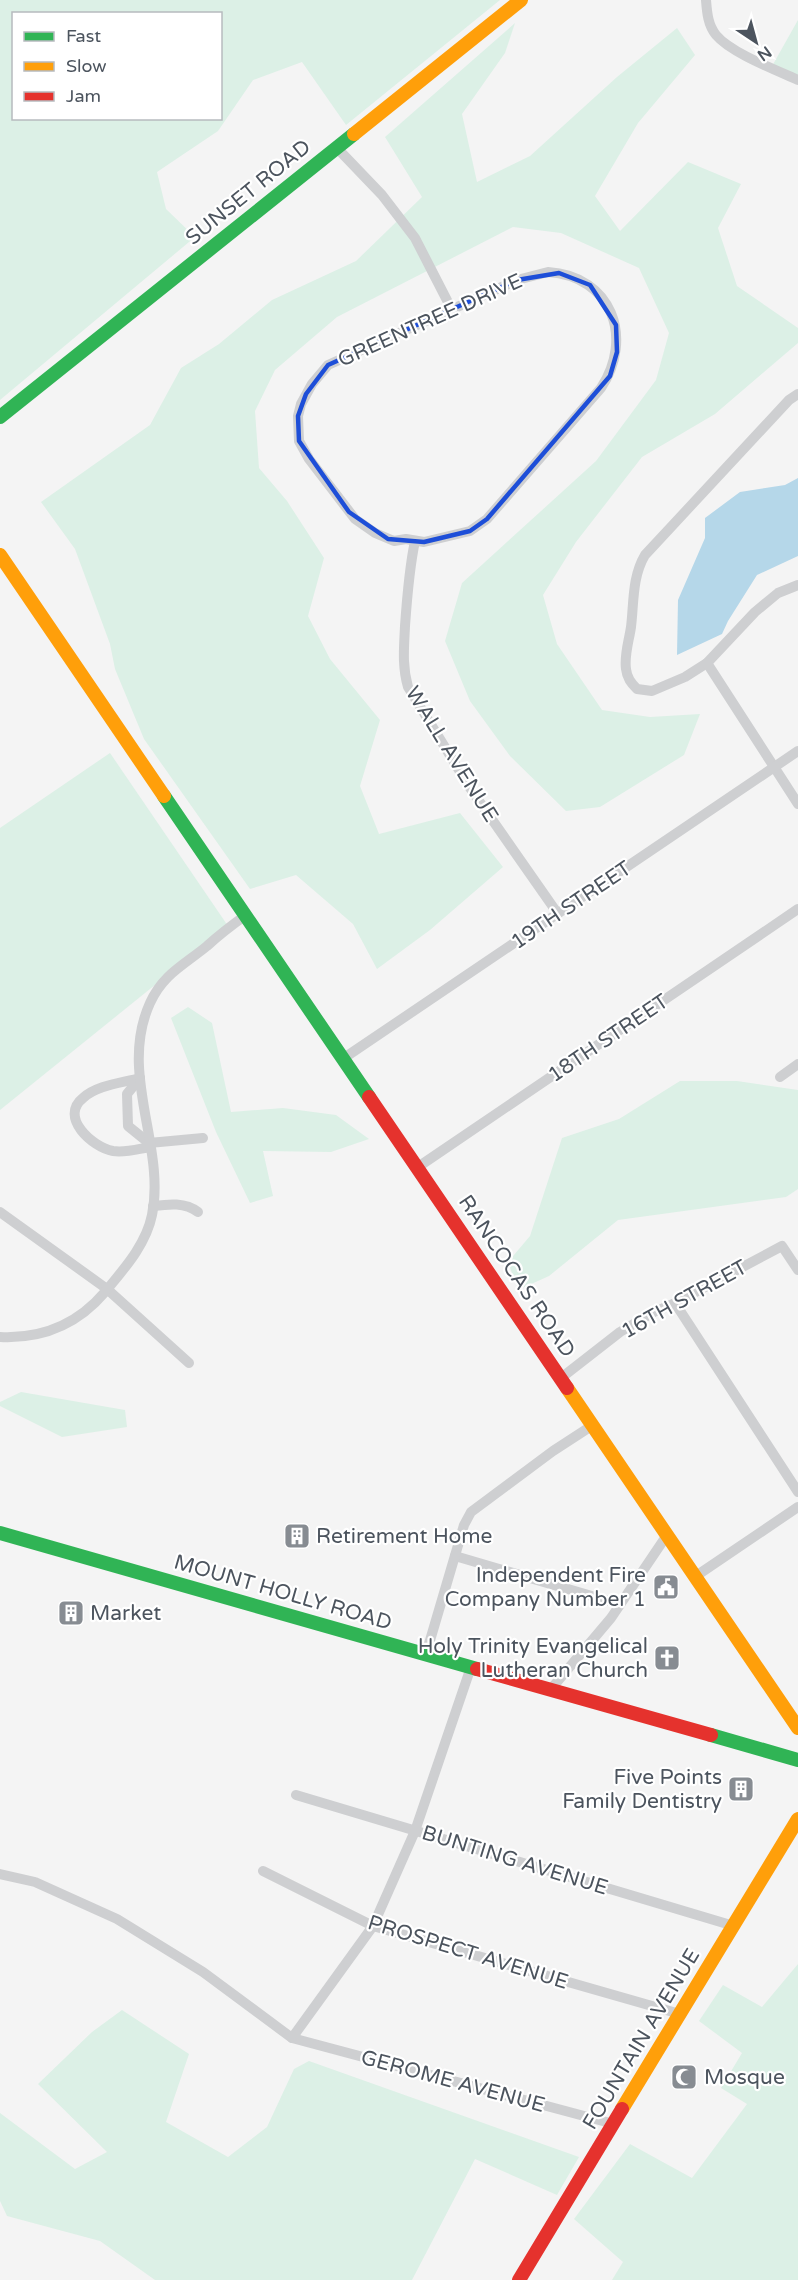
<svg xmlns="http://www.w3.org/2000/svg" width="798" height="2280" font-family="'Varela Round',sans-serif">
<rect width="100%" height="100%" fill="#f4f4f4"/>
<g fill="#dcf0e6" fill-rule="evenodd">
<path d="M 0,0 L 500,0 L 346,125 L 302,62 L 253,80 L 218,131 L 157,172 L 166,209 L 195,237 L 0,400 ZM 14,14 L 220,14 L 220,118 L 14,118 Z"/>
<path d="M 798,20 L 798,79 L 771,68 Z"/>
<path d="M 515,23 L 505,53 L 462,114 L 477,182 L 530,156 L 617,77 L 677,28 L 695,55 L 638,123 L 595,196 L 620,231 L 688,162 L 741,184 L 718,228 L 737,286 L 798,328 L 798,343 L 715,414 L 642,457 L 576,542 L 543,595 L 557,644 L 602,710 L 650,717 L 700,714 L 684,755 L 600,807 L 566,811 L 510,756 L 470,701 L 445,641 L 462,583 L 596,461 L 656,380 L 669,333 L 639,268 L 561,233 L 513,227 L 337,317 L 275,370 L 255,411 L 259,468 L 287,501 L 324,558 L 308,616 L 330,659 L 380,720 L 360,786 L 379,834 L 460,813 L 503,867 L 430,930 L 377,969 L 353,924 L 296,875 L 250,889 L 144,739 L 115,669 L 110,644 L 75,549 L 41,502 L 150,425 L 181,368 L 219,344 L 272,300 L 356,261 L 422,197 L 385,137 Z"/>
<path d="M 110,753 L 228,926 L 0,1110 L 0,828 Z"/>
<path d="M 188,1007 L 212,1023 L 231,1112 L 283,1108 L 336,1115 L 369,1139 L 331,1152 L 263,1151 L 273,1196 L 250,1203 L 216,1132 L 171,1018 Z"/>
<path d="M 680,1081 L 737,1081 L 798,1090 L 798,1189 L 786,1197 L 618,1220 L 549,1276 L 518,1290 L 508,1262 L 530,1236 L 562,1138 L 619,1119 Z"/>
<path d="M 21,1392 L 125,1410 L 127,1427 L 62,1437 L 0,1406 L 0,1402 Z"/>
<path d="M 798,1964 L 798,2280 L 612,2280 L 623,2262 L 574,2219 L 630,2144 L 692,2178 L 747,2104 L 721,2088 L 742,2053 L 699,2021 L 723,1985 L 762,2007 Z"/>
<path d="M 122,2010 L 189,2054 L 166,2122 L 228,2157 L 267,2127 L 294,2069 L 309,2061 L 579,2157 L 557,2195 L 475,2159 L 412,2280 L 155,2280 L 100,2241 L 7,2216 L 0,2201 L 0,2113 L 75,2169 L 107,2152 L 38,2084 L 92,2032 Z"/>
</g>
<path fill="#b5d7e9" d="M 798,478 L 798,556 L 757,575 L 728,621 L 722,634 L 677,655 L 678,600 L 705,538 L 705,518 L 740,492 L 785,485 Z"/>
<g fill="none" stroke-linecap="round" stroke-linejoin="round">
<g stroke="#cecfd1" stroke-width="10">
<path d="M 706,0 C 707,13 708,25 716,35 C 731,53 776,70 798,80"/>
<path d="M 337,148 L 382,195 L 415,238 L 452,310"/>
<path d="M 548,272 C 612,276 634,338 601,388 L 487,519 L 470,531 L 424,542 L 406,539 L 394,541 L 375,533 L 355,519 L 309,459 L 299,441 L 298,416 L 301,404 L 312,384 L 328,365 L 517,280 Z"/>
<path d="M 798,394 L 789,400 L 645,555 C 632,577 634,602 631,627 C 629,641 624,655 626,669 C 627,678 631,683 637,689 L 652,691 L 685,677 L 707,663 L 755,612 L 778,593 L 798,585"/>
<path d="M 415,541 C 409,569 407,598 405,626 C 404,648 402,666 408,687 L 470,788 L 558,914"/>
<path d="M 707,663 L 798,804"/>
<path d="M 344,1058 L 798,751"/>
<path d="M 780,1077 L 798,1064"/>
<path d="M 140,1078 C 122,1083 97,1085 83,1098 C 59,1117 92,1147 113,1151 C 125,1153 138,1149 150,1147"/>
<path d="M 140,1078 L 127,1094 L 128,1126 L 149,1143 L 203,1138"/>
<path d="M 418,1167 L 798,909"/>
<path d="M 153,1206 C 169,1204 185,1202 198,1212"/>
<path d="M 0,1212 L 107,1289 L 189,1363"/>
<path d="M 675,1303 L 798,1492"/>
<path d="M 0,1337 C 42,1339 77,1325 105,1292 C 123,1270 146,1245 152,1215 C 166,1146 118,1073 150,1003 C 163,974 184,965 207,946 C 219,935 232,925 246,915"/>
<path d="M 561,1378 L 620,1332 L 654,1312 L 675,1303 L 782,1246 L 798,1270"/>
<path d="M 455,1556 L 619,1604"/>
<path d="M 696,1576 L 798,1507"/>
<path d="M 426,1654 L 464,1525 L 471,1512 L 553,1451 L 593,1425"/>
<path d="M 551,1689 L 611,1618 L 667,1535"/>
<path d="M 296,1795 L 734,1926"/>
<path d="M 263,1871 L 373,1926 L 680,2014"/>
<path d="M 0,1874 L 35,1882 L 117,1919 L 203,1972 L 292,2038 L 614,2124"/>
<path d="M 292,2038 L 373,1926 L 415,1831 L 471,1667"/>
</g>
<g stroke="#30b455" stroke-width="14">
<path d="M 0,417 L 354,134"/>
<path d="M 164,796 L 369,1097"/>
<path d="M 0,1533 L 477,1669"/>
<path d="M 711,1735 L 798,1760"/>
</g>
<g stroke="#ff9f0a" stroke-width="14">
<path d="M 354,134 L 521,0"/>
<path d="M 0,555 L 164,796"/>
<path d="M 567,1388 L 798,1728"/>
<path d="M 622,2109 L 798,1819"/>
</g>
<g stroke="#e5322d" stroke-width="14">
<path d="M 369,1097 L 567,1388"/>
<path d="M 477,1669 L 711,1735"/>
<path d="M 519,2280 L 622,2109"/>
</g>
</g>
<path fill="none" stroke="#1d4ed8" stroke-width="4.5" stroke-linejoin="round" d="M 559,273 L 590,285 L 616,325 L 617,352 L 610,376 L 487,519 L 470,531 L 424,542 L 388,539 L 349,512 L 299,441 L 298,416 L 306,394 L 328,365 L 517,280 Z"/>
<defs>
<symbol id="building-square" viewBox="-11 -11 22 22"><rect x="-9" y="-9" width="18" height="18" rx="4" fill="#878c92" stroke="#fff"/><path d="M-4-6H4V6H1V3H-1V6H-4ZM-2.5-4.3h1.7v1.8h-1.7ZM.8-4.3h1.7v1.8H.8ZM-2.5-1h1.7V.8h-1.7ZM.8-1h1.7V.8H.8Z" fill="#fff"/></symbol>
<symbol id="civic-square" viewBox="-11 -11 22 22"><rect x="-9" y="-9" width="18" height="18" rx="4" fill="#878c92" stroke="#fff"/><path d="M-.6-6.5H3V-4.5H.6V-3L4-1V1h2V6H-6V1h2V-1L-.6-3ZM-1.2 2.5V6h2.4V2.5Z" fill="#fff"/></symbol>
<symbol id="church-square" viewBox="-11 -11 22 22"><rect x="-9" y="-9" width="18" height="18" rx="4" fill="#878c92" stroke="#fff"/><path d="M-1.2-6h2.4v3.5h3.3v2.4h-3.3V6h-2.4V-.1h-3.3v-2.4h3.3Z" fill="#fff"/></symbol>
<symbol id="mosque-square" viewBox="-11 -11 22 22"><rect x="-9" y="-9" width="18" height="18" rx="4" fill="#878c92" stroke="#fff"/><path d="M3.5-4.9A6 6 0 1 0 3.5 4.9A5 5 0 1 1 3.5-4.9Z" fill="#fff"/></symbol>
</defs>
<g fill-rule="evenodd">
<use href="#building-square" x="282" y="1521" width="30" height="30"/>
<use href="#civic-square" x="651" y="1572" width="30" height="30"/>
<use href="#building-square" x="56" y="1598" width="30" height="30"/>
<use href="#church-square" x="652" y="1643" width="30" height="30"/>
<use href="#building-square" x="726" y="1774" width="30" height="30"/>
<use href="#mosque-square" x="669" y="2062" width="30" height="30"/>
</g>
<g text-anchor="middle" stroke-width="4.5" stroke-linejoin="round" paint-order="stroke">
<g font-size="21" fill="#4c545e" stroke="#fff">
<text transform="translate(248 192) rotate(-39)" y="7">SUNSET ROAD</text>
<text transform="translate(430 320) rotate(-24)" y="7">GREENTREE DRIVE</text>
<text transform="translate(452 754) rotate(58)" y="7">WALL AVENUE</text>
<text transform="translate(571 905) rotate(-34)" y="7">19TH STREET</text>
<text transform="translate(608 1038) rotate(-34)" y="7">18TH STREET</text>
<text transform="translate(517 1276) rotate(56)" y="7">RANCOCAS ROAD</text>
<text transform="translate(684 1299) rotate(-29)" y="7">16TH STREET</text>
<text transform="translate(283 1592) rotate(16)" y="7">MOUNT HOLLY ROAD</text>
<text transform="translate(515 1860) rotate(17)" y="7">BUNTING AVENUE</text>
<text transform="translate(468 1952) rotate(17)" y="7">PROSPECT AVENUE</text>
<text transform="translate(641 2039) rotate(-59)" y="7">FOUNTAIN AVENUE</text>
<text transform="translate(453 2081) rotate(15)" y="7">GEROME AVENUE</text>
</g>
<g font-size="21" fill="#4c545e" stroke="#fff" text-anchor="start">
<text x="316" y="1543">Retirement Home</text>
<text x="646" y="1582" text-anchor="end">Independent Fire<tspan x="646" dy="24">Company Number 1</tspan></text>
<text x="90" y="1620">Market</text>
<text x="648" y="1653" text-anchor="end">Holy Trinity Evangelical<tspan x="648" dy="24">Lutheran Church</tspan></text>
<text x="722" y="1784" text-anchor="end">Five Points<tspan x="722" dy="24">Family Dentistry</tspan></text>
<text x="704" y="2084">Mosque</text>
</g>
</g>
<rect x="12" y="12" width="210" height="108" fill="#ffffff" stroke="#b7bbbf" stroke-width="1.5"/>
<rect x="24" y="32" width="30" height="9" fill="#30b455" stroke="#b7bbbf" stroke-width="1.5"/>
<text x="66" y="42" font-size="18" fill="#4c545e">Fast</text>
<rect x="24" y="62" width="30" height="9" fill="#ff9f0a" stroke="#b7bbbf" stroke-width="1.5"/>
<text x="66" y="72" font-size="18" fill="#4c545e">Slow</text>
<rect x="24" y="92" width="30" height="9" fill="#e5322d" stroke="#b7bbbf" stroke-width="1.5"/>
<text x="66" y="102" font-size="18" fill="#4c545e">Jam</text>
<g transform="translate(756 42) rotate(144)" stroke="#ffffff" stroke-width="4.5" paint-order="stroke">
<path d="M0-4.5L10 22L0 15L-10 22Z" fill="#4c545e"/>
<text y="-9" font-size="16" font-weight="bold" text-anchor="middle" fill="#4c545e">N</text>
</g>
</svg>
